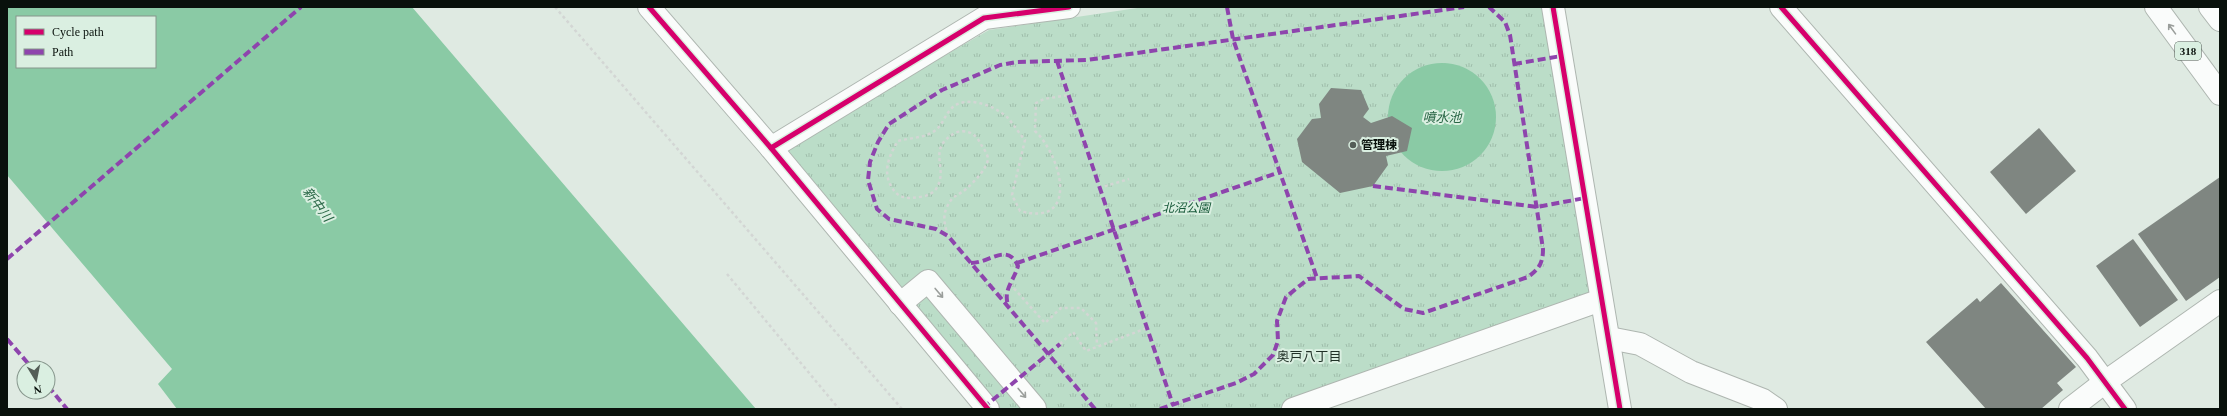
<svg xmlns="http://www.w3.org/2000/svg" width="2227" height="416" font-family="'Times New Roman','Noto Sans JP',serif">
<defs>
<pattern id="park-tufts" width="24" height="20" patternUnits="userSpaceOnUse"><rect width="24" height="20" fill="#bbddc8"/><path d="M3 7l-1-3M5 7V3M7 7l1-3M15 17l-1-3M17 17v-4M19 17l1-3" fill="none" stroke="#9fbdab"/></pattern>
</defs>
<rect width="100%" height="100%" fill="#dfeae2"/>
<path fill="url(#park-tufts)" d="M 1144,7 L 1542,7 L 1593,297 L 1278,409 L 996,409 L 780,150 L 989,30 Z"/>
<g fill="#8acaa5" fill-rule="evenodd">
<path d="M 7,7 L 412,7 L 756,409 L 177,409 L 158,384 L 172,369 L 7,175 ZM 17,17 L 155,17 L 155,67 L 17,67 Z"/>
<circle cx="1442" cy="117" r="54"/>
</g>
<g fill="#7f8681">
<path d="M 1331,88 L 1361,90 L 1369,109 L 1363,117 L 1371,123 L 1392,116 L 1412,128 L 1407,151 L 1386,156 L 1388,165 L 1373,186 L 1340,193 L 1302,162 L 1297,139 L 1312,119 L 1321,118 L 1319,104 Z"/>
<path d="M 2039,128 L 2076,171 L 2026,214 L 1990,172 Z"/>
<path d="M 2220,177 L 2220,277 L 2186,301 L 2138,234 Z"/>
<path d="M 2133,239 L 2178,300 L 2140,327 L 2096,266 Z"/>
<path d="M 2001,283 L 2076,367 L 2057,383 L 2063,390 L 2041,409 L 1986,409 L 1926,342 L 1977,298 L 1980,302 Z"/>
</g>
<g fill="none" stroke-linecap="round" stroke-linejoin="round">
<defs>
<g id="minor">
<path d="M 649,7 L 771,148 L 988,409"/>
<path d="M 1553,7 L 1620,409"/>
<path d="M 1781,7 L 2087,358 L 2125,409"/>
<path d="M 771,148 L 984,18 L 1069,7"/>
<path d="M 900,304 L 928,281 L 1035,408 L 1033,409"/>
<path d="M 1609,338 L 1640,344 L 1691,372 L 1763,400 L 1776,409"/>
<path d="M 1293,409 L 1601,300"/>
<path d="M 2070,409 L 2105,382 L 2220,301"/>
</g>
<g id="major">
<path d="M 2156,7 L 2220,94"/>
<path d="M 2210,7 L 2220,20"/>
</g>
</defs>
<use href="#minor" stroke="#aeb6b0" stroke-width="24"/>
<use href="#major" stroke="#aeb6b0" stroke-width="24"/>
<g stroke="#d3d6d4" stroke-width="2.5" stroke-dasharray="3 3" stroke-linecap="butt">
<path d="M 555,7 L 902,409"/>
<path d="M 1099,188 L 1129,179"/>
<path d="M 948,236 C 945,226 942,217 947,207 C 952,195 958,196 966,189 C 973,183 987,169 988,159 C 988,155 984,149 982,146 C 980,143 978,138 975,136 C 970,131 961,130 955,133 C 925,150 950,168 936,189 C 930,197 919,197 911,198 C 900,198 895,194 890,184 C 883,169 890,154 898,141 C 909,138 922,138 931,133 C 942,128 943,118 950,110 C 963,93 996,106 1008,118 C 1014,125 1019,133 1025,140 L 1012,195 L 1020,211 C 1081,228 1061,155 1035,131 L 1036,103 L 1044,99 L 1068,95"/>
<path d="M 727,274 L 839,409"/>
<path d="M 1010,284 L 1045,323 L 1061,308 L 1081,308 L 1096,323 L 1097,346"/>
<path d="M 1060,344 L 1073,332 L 1086,351 L 1147,328"/>
</g>
<use href="#minor" stroke="#fafcfb" stroke-width="22"/>
<use href="#major" stroke="#fafcfb" stroke-width="22"/>
<g stroke="#8e44ad" stroke-width="4" stroke-dasharray="8 4" stroke-linecap="butt">
<path d="M 1227,7 L 1233,39 L 1317,278"/>
<path d="M 1057,61 L 1173,405"/>
<path d="M 1514,64 L 1561,56"/>
<path d="M 1373,186 L 1537,207 L 1585,198"/>
<path d="M 7,259 L 301,7"/>
<path d="M 971,263 C 990,263 1007,242 1018,266 C 1014,281 1003,289 1008,305"/>
<path d="M 1017,263 L 1280,172"/>
<path d="M 7,339 L 32,368"/>
<path d="M 48,386 L 67,409"/>
<path d="M 983,408 L 1060,344"/>
<path d="M 1095,409 L 948,236 L 936,229 L 889,219 L 877,209 L 868,180 L 870,162 L 878,142 L 889,124 L 942,90 L 968,79 L 1000,65 L 1017,62 L 1087,60 L 1464,7"/>
<path d="M 1160,409 L 1236,383 L 1254,374 L 1273,355 L 1278,341 L 1277,321 L 1286,297 L 1308,279 L 1359,276 L 1404,309 L 1423,313 L 1528,277 C 1539,269 1543,263 1543,249 L 1510,35 L 1505,22 L 1489,7"/>
</g>
<defs>
<g id="cycleway">
<path d="M 649,7 L 771,148 L 988,409"/>
<path d="M 1553,7 L 1620,409"/>
<path d="M 1781,7 L 2087,358 L 2125,409"/>
<path d="M 771,148 L 984,18 L 1069,7"/>
</g>
</defs>
<use href="#cycleway" stroke="#daefe1" stroke-width="8"/>
<use href="#cycleway" stroke="#d6006c" stroke-width="5"/>
</g>
<defs><path id="oneway-shaft" d="M-6 0H5M1.5-3L5.5 0L1.5 3" fill="none" stroke-width="1.6" stroke-linecap="round" stroke-linejoin="round"/></defs>
<g stroke="#9a9e9b">
<use href="#oneway-shaft" transform="translate(2172 29) rotate(-126)"/>
<use href="#oneway-shaft" transform="translate(939 293) rotate(50)"/>
<use href="#oneway-shaft" transform="translate(1022 393) rotate(50)"/>
</g>
<circle fill="#545d57" stroke="#daefe1" stroke-width="1.5" cx="1353" cy="145" r="4"/>
<g text-anchor="middle" stroke-width="4" stroke-linejoin="round" paint-order="stroke">
<rect fill="#daefe1" stroke="#48544c" stroke-width="1" x="2175" y="42" width="26" height="18" rx="3"/>
<g font-size="11" font-weight="bold" fill="#09110c">
<text x="2188" y="55">318</text>
</g>
<g font-size="12" font-weight="bold" fill="#09110c" stroke="#daefe1" text-anchor="start">
<text x="1361" y="149">管理棟</text>
</g>
<g font-size="12" font-style="italic" fill="#155737" stroke="#daefe1">
<text x="1186" y="212">北沼公園</text>
</g>
<g font-size="13" font-style="italic" fill="#276544" stroke="#daefe1">
<text x="1442" y="122">噴水池</text>
<text transform="translate(318 204) rotate(53)" y="5">新中川</text>
</g>
<g font-size="13" fill="#213228" stroke="#daefe1">
<text x="1309" y="361">奥戸八丁目</text>
</g>
</g>
<rect width="2227" height="416" fill="none" stroke="#09110c" stroke-width="16"/>
<rect x="16" y="16" width="140" height="52" fill="#daefe1" stroke="#86968c"/>
<rect x="24" y="29" width="20" height="6" fill="#d6006c" stroke="#86968c"/>
<text x="52" y="36" font-size="12" fill="#09110c">Cycle path</text>
<rect x="24" y="49" width="20" height="6" fill="#8e44ad" stroke="#86968c"/>
<text x="52" y="56" font-size="12" fill="#09110c">Path</text>
<g transform="translate(36 380) rotate(170)"><circle r="19" fill="#daefe1" stroke="#86968c"/>
<path d="M0-3L7 15L0 10L-7 15Z" fill="#545d57"/>
<text y="-6" font-size="11" font-weight="bold" text-anchor="middle" fill="#09110c">N</text>
</g>
</svg>
